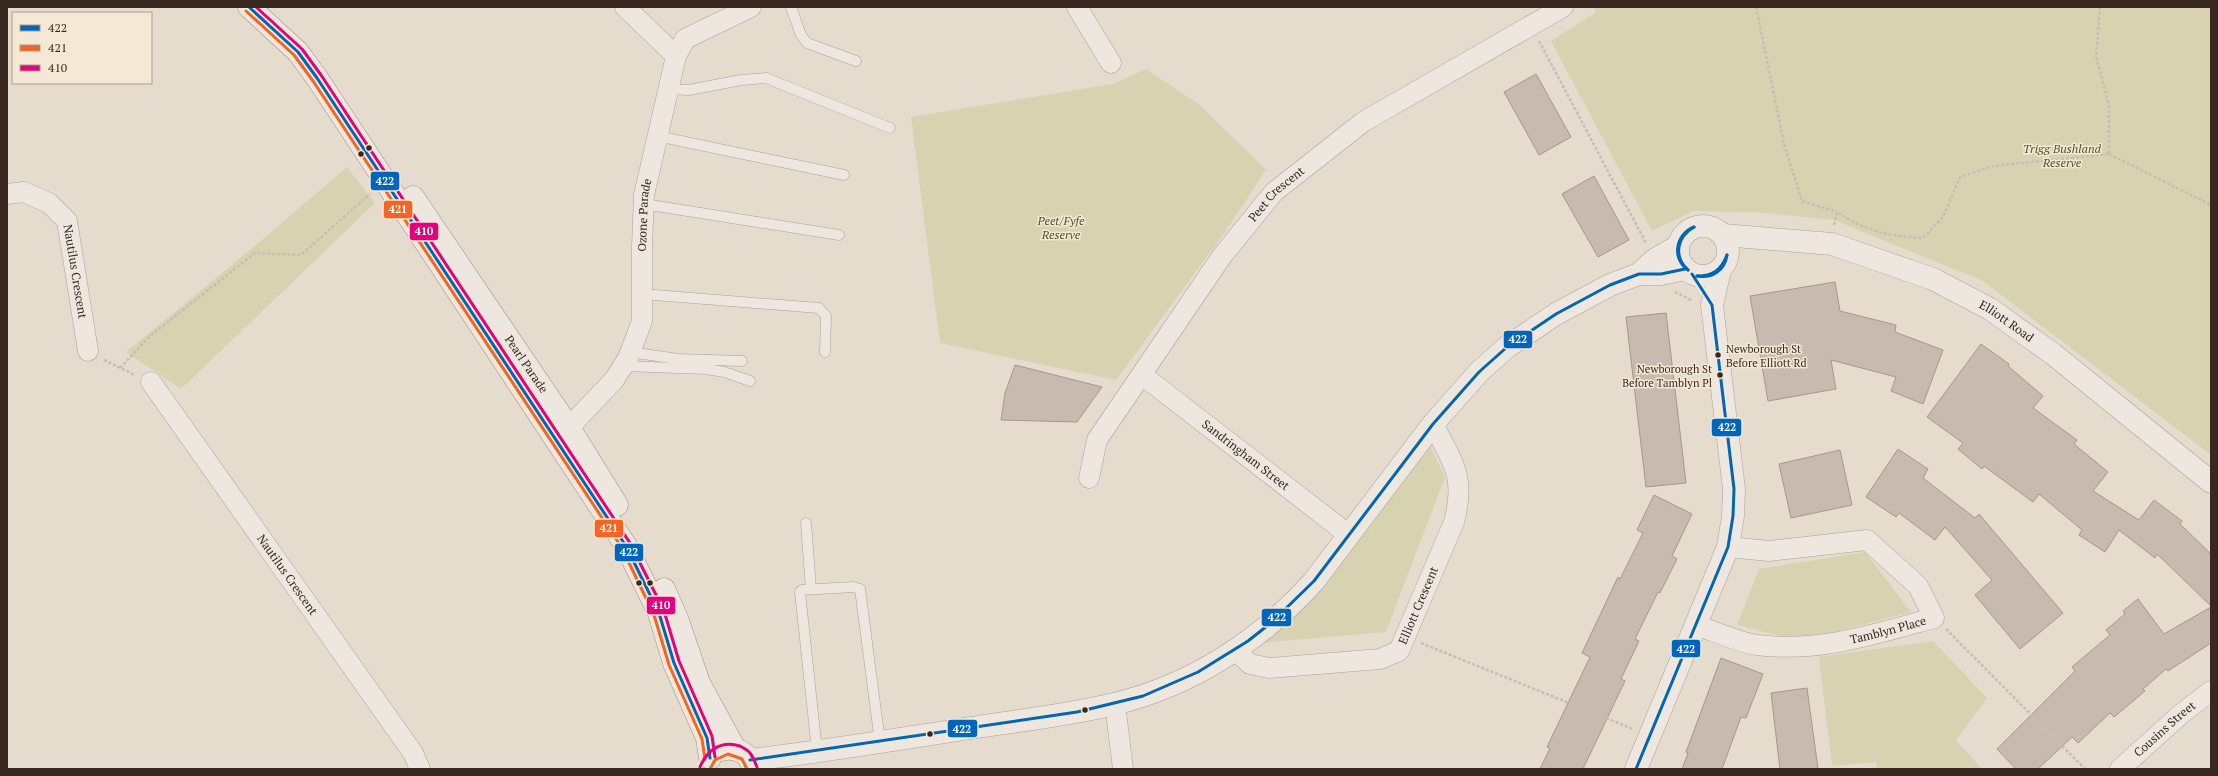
<svg xmlns="http://www.w3.org/2000/svg" width="2218" height="776" font-family="'PT Serif',serif">
<rect width="100%" height="100%" fill="#e5dcce"/>
<g fill="#d7d3b0">
<path d="M 1595,7 L 2211,7 L 2211,455 L 1983,281 L 1834,220 L 1754,212 L 1693,211 L 1652,231 L 1551,41 L 1595,13 Z"/>
<path d="M 1146,69 L 1200,105 L 1266,170 L 1225,232 L 1116,380 L 940,343 L 911,117 L 1113,84 Z"/>
<path d="M 347,167 L 375,203 L 181,389 L 126,352 L 250,250 Z"/>
<path d="M 1428,442 L 1445,477 L 1386,632 L 1259,643 L 1318,594 L 1359,533 Z"/>
<path d="M 1865,552 L 1911,612 L 1800,641 L 1737,625 L 1759,569 Z"/>
<path d="M 1933,641 L 1987,698 L 1956,740 L 1982,769 L 1877,769 L 1876,762 L 1832,766 L 1819,657 Z"/>
</g>
<g fill="#c9baaf" stroke="#a5978d">
<path d="M 1536,74 L 1571,137 L 1539,155 L 1504,92 Z"/>
<path d="M 1594,176 L 1629,240 L 1598,257 L 1562,194 Z"/>
<path d="M 1835,282 L 1840,311 L 1896,325 L 1895,332 L 1943,350 L 1923,404 L 1891,391 L 1896,377 L 1831,360 L 1836,389 L 1768,401 L 1750,296 Z"/>
<path d="M 1666,313 L 1686,483 L 1646,487 L 1626,317 Z"/>
<path d="M 1981,344 L 2009,364 L 2008,366 L 2043,396 L 2033,408 L 2077,440 L 2074,444 L 2108,472 L 2093,491 L 2139,520 L 2154,500 L 2182,521 L 2180,524 L 2211,554 L 2211,606 L 2157,554 L 2155,558 L 2119,530 L 2105,552 L 2079,535 L 2082,530 L 2039,494 L 2033,502 L 1984,466 L 1982,469 L 1958,449 L 1963,443 L 1927,417 Z"/>
<path d="M 1015,365 L 1102,387 L 1077,422 L 1001,420 L 1005,393 Z"/>
<path d="M 1898,449 L 1928,469 L 1923,478 L 1975,518 L 1979,514 L 2063,613 L 2020,649 L 1975,595 L 1992,580 L 1945,527 L 1935,540 L 1899,513 L 1896,517 L 1866,497 Z"/>
<path d="M 1840,450 L 1852,505 L 1791,518 L 1779,464 Z"/>
<path d="M 1654,495 L 1692,514 L 1672,556 L 1677,559 L 1660,593 L 1658,592 L 1635,639 L 1639,641 L 1621,679 L 1625,681 L 1583,769 L 1540,769 L 1550,748 L 1547,747 L 1590,657 L 1582,653 L 1618,577 L 1620,579 L 1643,533 L 1637,530 Z"/>
<path d="M 2138,599 L 2164,634 L 2211,607 L 2211,643 L 2168,671 L 2166,669 L 2143,689 L 2145,691 L 2114,717 L 2110,713 L 2078,743 L 2072,737 L 2038,769 L 2016,769 L 1997,749 L 2075,671 L 2072,667 L 2110,635 L 2106,630 L 2125,614 L 2123,611 Z"/>
<path d="M 1721,658 L 1763,674 L 1746,718 L 1741,717 L 1722,769 L 1682,769 L 1688,753 L 1686,752 Z"/>
<path d="M 1807,688 L 1818,769 L 1780,769 L 1771,693 Z"/>
</g>
<g fill="none" stroke-linecap="round" stroke-linejoin="round">
<defs>
<g id="service">
<path d="M 791,7 L 801,35 L 807,43 L 856,61"/>
<path d="M 668,89 L 689,90 L 741,80 L 766,78 L 890,128"/>
<path d="M 657,136 L 844,175"/>
<path d="M 644,204 L 839,235"/>
<path d="M 642,294 L 819,308 L 826,316 L 825,352"/>
<path d="M 630,352 L 678,359 L 742,361"/>
<path d="M 623,366 L 706,369 L 724,372 L 750,381"/>
<path d="M 806,523 L 811,589"/>
<path d="M 817,751 L 800,592 L 802,590 L 853,587 L 860,589 L 880,742"/>
</g>
<g id="minor">
<path d="M 625,7 L 676,56"/>
<path d="M 1077,7 L 1111,63"/>
<path id="s1" d="M 7,194 L 24,192 L 49,203 L 67,221 L 88,351"/>
<path id="s2" d="M 1142,375 L 1349,535"/>
<path id="s3" d="M 151,382 L 413,753 L 420,769"/>
<path id="s4" d="M 558,439 L 614,380 L 628,358 L 642,321 L 642,247 L 644,195 L 676,56 L 685,39 L 751,7"/>
<path id="s5" d="M 1089,478 L 1097,440 L 1222,256 L 1274,192 L 1363,122 L 1563,7"/>
<path id="s6" d="M 1696,625 C 1714,631 1740,643 1757,645 C 1818,653 1876,634 1934,618 L 1918,586 L 1867,540 L 1769,551 L 1728,547"/>
<path id="s7" d="M 1236,651 L 1250,664 L 1269,668 L 1380,659 L 1399,651 L 1454,522 C 1466,476 1453,463 1433,424"/>
<path d="M 1115,704 L 1123,769"/>
<path id="s8" d="M 2120,769 L 2181,714 L 2211,691"/>
</g>
<g id="tertiary">
<circle cx="1703" cy="251" r="25"/>
<path id="s9" d="M 1723,235 L 1832,244 L 1933,279 L 1990,309 L 2053,354 L 2211,482"/>
<path d="M 1639,274 L 1654,260 L 1678,246"/>
<path d="M 750,760 C 822,752 893,740 964,729 C 1014,721 1065,716 1114,704 C 1193,685 1261,640 1314,581 L 1433,424 L 1479,372 L 1507,347 L 1556,314 L 1610,285 L 1639,274 L 1661,274 L 1685,269"/>
<path d="M 1636,769 L 1728,547 L 1733,516 L 1734,489 L 1712,305 L 1720,270"/>
</g>
<g id="secondary">
<path d="M 249,7 L 298,52 L 317,78 L 626,546 L 659,613 L 674,663 L 707,738 L 710,758"/>
<path id="s10" d="M 413,197 L 570,429 L 617,505"/>
<path d="M 664,589 L 678,621 L 699,683 L 735,749"/>
<path d="M 721,750 C 735,746 751,753 753,769"/>
</g>
</defs>
<use href="#service" stroke="#aaa197" stroke-width="11"/>
<use href="#minor" stroke="#aaa197" stroke-width="21"/>
<use href="#tertiary" stroke="#aaa197" stroke-width="23"/>
<use href="#secondary" stroke="#9a9086" stroke-width="23"/>
<g stroke="#c6beb6" stroke-width="2.5" stroke-dasharray="3 2" stroke-linecap="butt">
<path d="M 1756,7 L 1784,144 L 1802,201 L 1837,212"/>
<path d="M 2100,7 L 2096,57 L 2109,105 L 2109,154"/>
<path d="M 1539,41 L 1646,243"/>
<path d="M 2109,154 L 2211,205"/>
<path d="M 1834,225 L 1837,212 C 1868,232 1888,236 1923,238 L 1943,217 L 1960,177 L 1993,166 L 2109,154"/>
<path d="M 1675,292 L 1693,301"/>
<path d="M 104,360 L 135,375"/>
<path d="M 120,368 L 150,336 L 255,253 L 301,255 L 370,194"/>
<path d="M 1946,629 L 2085,769"/>
<path d="M 1421,643 L 1633,729"/>
</g>
<use href="#service" stroke="#ede7e0" stroke-width="10"/>
<use href="#minor" stroke="#ede7e0" stroke-width="20"/>
<use href="#tertiary" stroke="#ede7e0" stroke-width="22"/>
<use href="#secondary" stroke="#ede7e0" stroke-width="22"/>
<defs>
<g id="bus-1">
<path d="M 249,7 L 298,52 L 317,78 L 626,546 L 659,613 L 674,663 L 707,738 L 710,758"/>
<path d="M 1688,270 C 1671,258 1676,234 1694,227"/>
<path d="M 1688,270 C 1673,256 1677,237 1694,227"/>
<path d="M 1697,276 C 1713,276 1721,270 1727,255"/>
<path d="M 1697,276 C 1712,279 1725,270 1727,255"/>
<path d="M 750,760 L 1077,712 L 1143,696 L 1198,672 L 1248,641 L 1272,622 L 1314,581 L 1433,424 L 1479,372 L 1507,347 L 1556,314 L 1610,285 L 1639,274 L 1661,274 L 1685,269"/>
<path d="M 1636,769 L 1728,547 L 1733,516 L 1734,489 L 1712,305 L 1692,274"/>
</g>
<g id="bus-2">
<path d="M 246,11 L 294,55 L 313,81 L 622,548 L 654,615 L 669,665 L 702,739 L 705,759"/>
<path d="M 710,769 L 715,760 L 728,754 L 742,759 L 747,769"/>
</g>
<g id="bus-3">
<path d="M 256,7 L 302,49 L 321,75 L 630,543 L 664,611 L 679,661 L 712,736 L 715,757"/>
<path d="M 700,767 C 707,750 721,740 740,746 C 743,748 748,750 750,753 C 753,757 755,762 757,767"/>
</g>
</defs>
<use href="#bus-1" stroke="#f5e8d4" stroke-width="6"/>
<use href="#bus-2" stroke="#f5e8d4" stroke-width="6"/>
<use href="#bus-3" stroke="#f5e8d4" stroke-width="6"/>
<use href="#bus-1" stroke="#0065bd" stroke-width="3"/>
<use href="#bus-2" stroke="#f26522" stroke-width="3"/>
<use href="#bus-3" stroke="#e5007d" stroke-width="3"/>
</g>
<g fill="#39281f" stroke="#f5e8d4" stroke-width="1.5">
<circle cx="369" cy="148" r="3.5"/>
<circle cx="361" cy="154" r="3.5"/>
<circle cx="1718" cy="355" r="3.5"/>
<circle cx="1720" cy="375" r="3.5"/>
<circle cx="639" cy="583" r="3.5"/>
<circle cx="650" cy="583" r="3.5"/>
<circle cx="1085" cy="710" r="3.5"/>
<circle cx="930" cy="734" r="3.5"/>
</g>
<g text-anchor="middle" stroke-width="3" stroke-linejoin="round" paint-order="stroke">
<g font-size="11" fill="#39281f" stroke="#f5e8d4" text-anchor="start">
<text x="1726" y="353">Newborough St<tspan x="1726" dy="14">Before Elliott Rd</tspan></text>
<text x="1712" y="373" text-anchor="end">Newborough St<tspan x="1712" dy="14">Before Tamblyn Pl</tspan></text>
</g>
<g font-size="12" font-style="italic" fill="#4e5525" stroke="#f5e8d4">
<text x="2062" y="153">Trigg Bushland<tspan x="2062" dy="14">Reserve</tspan></text>
<text x="1061" y="225">Peet/Fyfe<tspan x="1061" dy="14">Reserve</tspan></text>
</g>
<g font-size="12" fill="#39281f" stroke="#f5e8d4">
<text dy="4" stroke="none"><textPath href="#s5" startOffset="344">Peet Crescent</textPath></text>
<text dy="4" stroke="none"><textPath href="#s4" startOffset="253">Ozone Parade</textPath></text>
<text dy="4" stroke="none"><textPath href="#s1" startOffset="121">Nautilus Crescent</textPath></text>
<text dy="4" stroke="none"><textPath href="#s9" startOffset="301">Elliott Road</textPath></text>
<text dy="4" stroke="none"><textPath href="#s10" startOffset="202">Pearl Parade</textPath></text>
<text dy="4" stroke="none"><textPath href="#s2" startOffset="131">Sandringham Street</textPath></text>
<text dy="4" stroke="none"><textPath href="#s3" startOffset="236">Nautilus Crescent</textPath></text>
<text dy="4" stroke="none"><textPath href="#s7" startOffset="220">Elliott Crescent</textPath></text>
<text dy="4" stroke="none"><textPath href="#s6" startOffset="197">Tamblyn Place</textPath></text>
<text dy="4" stroke="none"><textPath href="#s8" startOffset="60">Cousins Street</textPath></text>
</g>
</g>
<g stroke="#f5e8d4" stroke-width="1.5">
<rect x="370" y="171" width="30" height="20" rx="4" fill="#0065bd"/>
<rect x="383" y="200" width="30" height="19" rx="4" fill="#f26522"/>
<rect x="409" y="222" width="30" height="19" rx="4" fill="#e5007d"/>
<rect x="1503" y="330" width="30" height="19" rx="4" fill="#0065bd"/>
<rect x="1711" y="418" width="31" height="19" rx="4" fill="#0065bd"/>
<rect x="594" y="519" width="30" height="19" rx="4" fill="#f26522"/>
<rect x="614" y="543" width="30" height="19" rx="4" fill="#0065bd"/>
<rect x="646" y="596" width="30" height="19" rx="4" fill="#e5007d"/>
<rect x="1261" y="608" width="31" height="19" rx="4" fill="#0065bd"/>
<rect x="1671" y="639" width="30" height="19" rx="4" fill="#0065bd"/>
<rect x="947" y="719" width="31" height="19" rx="4" fill="#0065bd"/>
</g>
<g font-size="11" text-anchor="middle" font-weight="bold" fill="#fff">
<text x="385" y="185">422</text>
<text x="398" y="213">421</text>
<text x="424" y="235">410</text>
<text x="1518" y="343">422</text>
<text x="1727" y="431">422</text>
<text x="609" y="532">421</text>
<text x="629" y="556">422</text>
<text x="661" y="609">410</text>
<text x="1277" y="621">422</text>
<text x="1686" y="653">422</text>
<text x="962" y="733">422</text>
</g>
<rect width="2218" height="776" fill="none" stroke="#39281f" stroke-width="16"/>
<rect x="12" y="12" width="140" height="72" fill="#f5e8d4" stroke="#aa9b8c"/>
<rect x="20" y="25" width="20" height="6" fill="#0065bd" stroke="#aa9b8c"/>
<text x="48" y="32" font-size="12" fill="#39281f">422</text>
<rect x="20" y="45" width="20" height="6" fill="#f26522" stroke="#aa9b8c"/>
<text x="48" y="52" font-size="12" fill="#39281f">421</text>
<rect x="20" y="65" width="20" height="6" fill="#e5007d" stroke="#aa9b8c"/>
<text x="48" y="72" font-size="12" fill="#39281f">410</text>
</svg>
